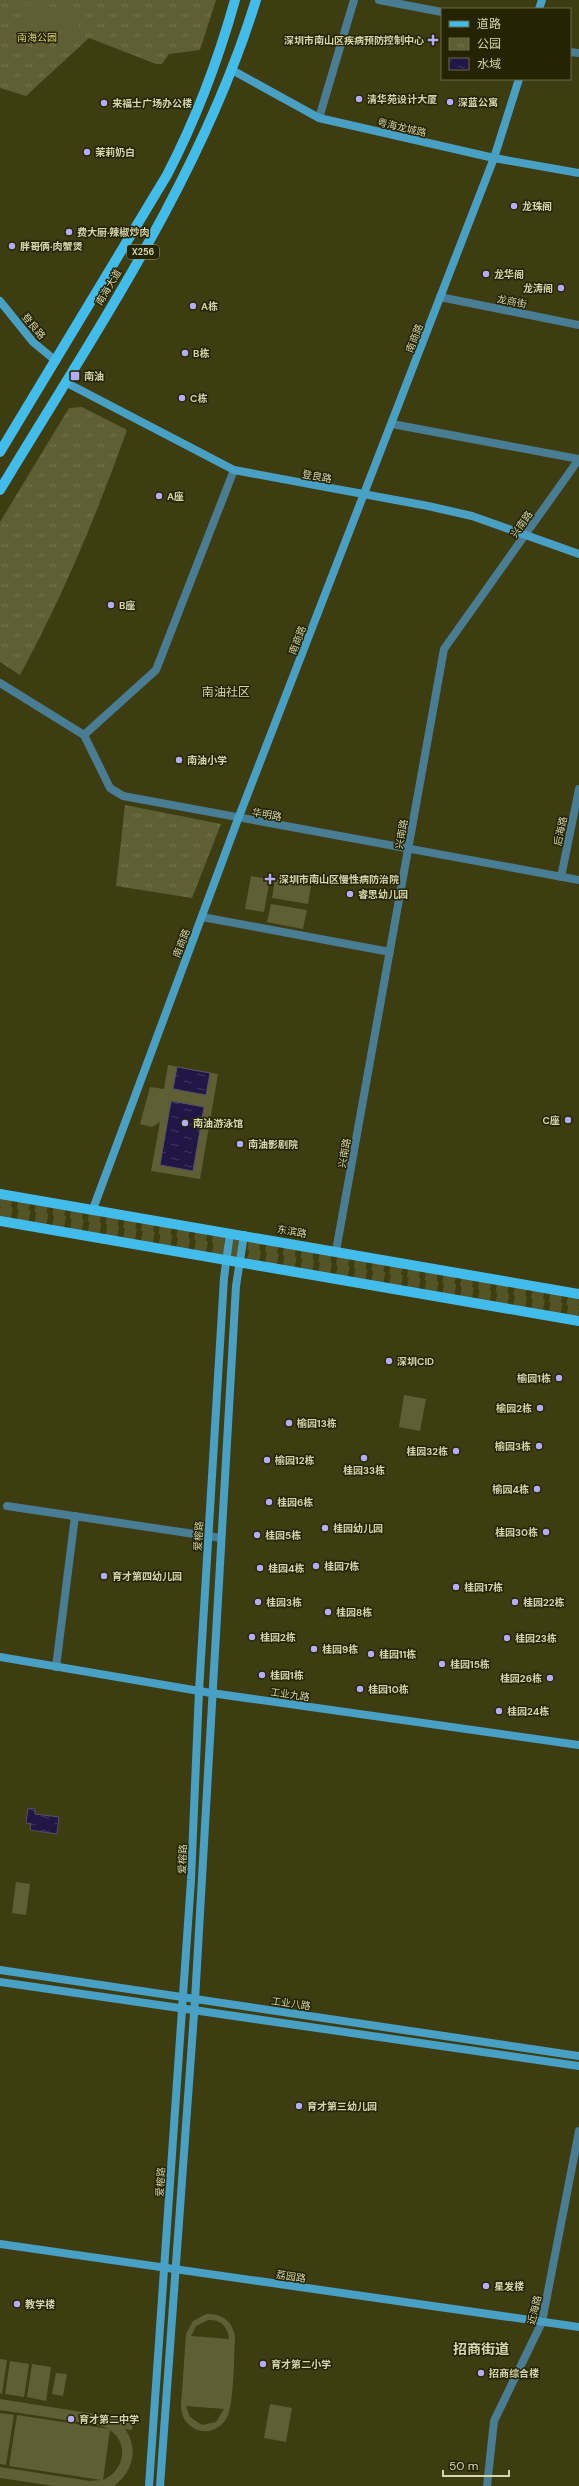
<svg xmlns="http://www.w3.org/2000/svg" width="579" height="2486" font-family="'DM Sans','Noto Sans SC',sans-serif">
<defs>
<pattern id="park-tufts" width="24" height="20" patternUnits="userSpaceOnUse"><rect width="24" height="20" fill="#5f5e35"/><path d="M3 7l-1-3M5 7V3M7 7l1-3M15 17l-1-3M17 17v-4M19 17l1-3" fill="none" stroke="#757450"/></pattern>
<pattern id="water-ripples" width="26" height="14" patternUnits="userSpaceOnUse"><rect width="26" height="14" fill="#201747"/><path d="M2 4q2-2 4 0t4 0M15 11q2-2 4 0t4 0" fill="none" stroke="#40385f"/></pattern>
</defs>
<rect width="100%" height="100%" fill="#3e3d11"/>
<g fill="url(#park-tufts)">
<path d="M 0,0 L 216,0 L 200,50 L 169,54 L 162,64 L 156,64 L 89,38 L 26,96 L 0,88 Z"/>
<path d="M 82,407 L 127,430 C 97,514 63,596 20,675 L 0,662 L 0,522 L 69,408 Z"/>
<path d="M 125,805 L 221,824 L 192,898 L 116,886 Z"/>
</g>
<g fill="#5f5e35" fill-rule="evenodd">
<path d="M 27,4 L 81,14 L 76,41 L 22,31 Z"/>
<path d="M 251,876 L 270,879 L 264,912 L 245,909 Z"/>
<path d="M 275,879 L 311,886 L 308,904 L 272,898 Z"/>
<path d="M 271,904 L 307,910 L 303,929 L 267,922 Z"/>
<path d="M 168,1065 L 218,1074 L 200,1179 L 151,1171 L 160,1122 L 152,1127 L 140,1124 L 150,1087 L 164,1089 Z"/>
<path d="M 404,1395 L 426,1399 L 420,1431 L 399,1427 Z"/>
<path d="M 16,1882 L 30,1884 L 26,1915 L 12,1913 Z"/>
<path d="M 206,2314 C 222,2313 233,2321 235,2337 C 234,2356 234,2400 228,2415 C 223,2428 208,2435 195,2429 C 186,2424 181,2416 181,2406 L 186,2334 L 193,2321 ZM 208,2320 C 221,2319 228,2327 229,2339 L 191,2336 L 196,2326 ZM 186,2406 L 224,2409 L 216,2422 L 202,2425 L 190,2417 Z"/>
<path d="M 0,2359 L 7,2360 L 2,2394 L 0,2393 Z"/>
<path d="M 10,2361 L 29,2364 L 24,2397 L 5,2394 Z"/>
<path d="M 32,2364 L 51,2367 L 46,2401 L 27,2397 Z"/>
<path d="M 56,2373 L 67,2374 L 63,2396 L 52,2394 Z"/>
<path d="M 0,2399 L 133,2420 L 132,2430 L 125,2429 C 139,2449 133,2472 114,2486 L 54,2486 L 0,2478 L 0,2467 L 90,2481 L 101,2480 L 9,2466 L 17,2415 L 109,2429 L 98,2425 L 0,2410 ZM 110,2430 C 130,2444 124,2471 103,2480 Z"/>
<path d="M 270,2404 L 292,2408 L 286,2442 L 264,2438 Z"/>
<path d="M 0,2413 L 14,2415 L 6,2465 L 0,2464 Z"/>
</g>
<g fill="url(#water-ripples)" stroke="#565066">
<path d="M 177,1067 L 210,1073 L 206,1095 L 173,1089 Z"/>
<path d="M 171,1101 L 204,1107 L 193,1171 L 160,1165 Z"/>
<path d="M 28,1808 L 35,1809 L 35,1814 L 59,1817 L 57,1834 L 30,1830 L 31,1824 L 26,1823 Z"/>
</g>
<g fill="none" stroke-linecap="round" stroke-linejoin="round">
<g stroke="#555429" stroke-width="12" stroke-dasharray="12 6" stroke-linecap="butt">
<path d="M 0,1200 L 579,1301"/>
<path d="M 0,1211 L 579,1312"/>
</g>
<g stroke="#487d93" stroke-width="8">
<path d="M 379,0 L 442,12"/>
<path d="M 570,52 L 579,53"/>
<path d="M 319,118 L 354,0"/>
<path d="M 440,297 L 579,325"/>
<path d="M 392,424 L 579,459"/>
<path d="M 0,683 L 84,735 L 110,788 L 123,796 L 579,880"/>
<path d="M 84,735 L 156,670 L 234,470"/>
<path d="M 561,877 L 579,789"/>
<path d="M 202,917 L 390,952"/>
<path d="M 336,1251 L 444,649 L 579,459"/>
<path d="M 7,1506 L 221,1538"/>
<path d="M 56,1667 L 75,1516"/>
<path d="M 487,2486 L 494,2421 L 542,2322 L 579,2131"/>
</g>
<g stroke="#48a1c5" stroke-width="8">
<path d="M 539,9 L 542,0"/>
<path d="M 232,70 L 319,118 L 494,158 L 579,173"/>
<path d="M 0,301 L 33,342 L 56,361"/>
<path d="M 65,382 L 234,470 L 428,506 L 472,516 L 579,554"/>
<path d="M 93,1209 L 238,819 L 494,158 L 519,79"/>
<path d="M 0,1657 L 211,1693 L 579,1745"/>
<path d="M 0,1970 L 579,2056"/>
<path d="M 0,1982 L 579,2066"/>
<path d="M 0,2244 L 579,2327"/>
<path d="M 149,2486 L 191,1880 L 199,1691 L 224,1278 L 230,1233"/>
<path d="M 160,2486 L 195,2000 L 236,1286 L 244,1235"/>
</g>
<g stroke="#42bdeb" stroke-width="10">
<path d="M 0,452 L 167,175 C 196,119 218,61 235,0"/>
<path d="M 0,490 C 95,332 201,178 256,0"/>
<path d="M 0,1194 L 579,1294"/>
<path d="M 0,1221 L 579,1321"/>
</g>
</g>
<g fill="#b3adf9" stroke="#252301" stroke-width="1.5">
<path d="M431 34h4v4h4v4h-4v4h-4v-4h-4v-4h4z"/>
<circle cx="359" cy="99" r="4"/>
<circle cx="450" cy="102" r="4"/>
<circle cx="104" cy="103" r="4"/>
<circle cx="87" cy="152" r="4"/>
<circle cx="514" cy="206" r="4"/>
<circle cx="69" cy="232" r="4"/>
<circle cx="12" cy="246" r="4"/>
<circle cx="486" cy="274" r="4"/>
<circle cx="561" cy="288" r="4"/>
<circle cx="193" cy="306" r="4"/>
<circle cx="185" cy="353" r="4"/>
<rect x="70" y="371" width="10" height="10" rx="2"/>
<circle cx="182" cy="398" r="4"/>
<circle cx="159" cy="496" r="4"/>
<circle cx="111" cy="605" r="4"/>
<circle cx="179" cy="760" r="4"/>
<path d="M268 873h4v4h4v4h-4v4h-4v-4h-4v-4h4z"/>
<circle cx="350" cy="894" r="4"/>
<circle cx="568" cy="1120" r="4"/>
<circle cx="185" cy="1123" r="4"/>
<circle cx="240" cy="1144" r="4"/>
<circle cx="389" cy="1361" r="4"/>
<circle cx="559" cy="1378" r="4"/>
<circle cx="540" cy="1408" r="4"/>
<circle cx="289" cy="1423" r="4"/>
<circle cx="539" cy="1446" r="4"/>
<circle cx="456" cy="1451" r="4"/>
<circle cx="364" cy="1458" r="4"/>
<circle cx="267" cy="1460" r="4"/>
<circle cx="537" cy="1489" r="4"/>
<circle cx="269" cy="1502" r="4"/>
<circle cx="325" cy="1528" r="4"/>
<circle cx="546" cy="1532" r="4"/>
<circle cx="257" cy="1535" r="4"/>
<circle cx="316" cy="1566" r="4"/>
<circle cx="260" cy="1568" r="4"/>
<circle cx="104" cy="1576" r="4"/>
<circle cx="456" cy="1587" r="4"/>
<circle cx="258" cy="1602" r="4"/>
<circle cx="515" cy="1602" r="4"/>
<circle cx="328" cy="1612" r="4"/>
<circle cx="252" cy="1637" r="4"/>
<circle cx="507" cy="1638" r="4"/>
<circle cx="314" cy="1649" r="4"/>
<circle cx="371" cy="1654" r="4"/>
<circle cx="442" cy="1664" r="4"/>
<circle cx="262" cy="1675" r="4"/>
<circle cx="550" cy="1678" r="4"/>
<circle cx="360" cy="1689" r="4"/>
<circle cx="499" cy="1711" r="4"/>
<circle cx="299" cy="2106" r="4"/>
<circle cx="486" cy="2286" r="4"/>
<circle cx="17" cy="2304" r="4"/>
<circle cx="263" cy="2364" r="4"/>
<circle cx="481" cy="2373" r="4"/>
<circle cx="71" cy="2419" r="4"/>
</g>
<g text-anchor="middle" stroke-width="3" stroke-linejoin="round" paint-order="stroke">
<rect fill="#252301" stroke="#a0a07a" stroke-width="1" x="127" y="245" width="32" height="14" rx="3"/>
<g font-size="9" font-weight="bold" fill="#d5d5ae">
<text x="143" y="255">X256</text>
</g>
<g font-size="10" fill="#d4d274" stroke="#252301">
<text x="37" y="41">南海公园</text>
</g>
<g font-size="10" font-weight="bold" fill="#d5d5ae" stroke="#252301" text-anchor="start">
<text x="424" y="44" text-anchor="end">深圳市南山区疾病预防控制中心</text>
<text x="367" y="103">清华苑设计大厦</text>
<text x="458" y="106">深蓝公寓</text>
<text x="112" y="107">来福士广场办公楼</text>
<text x="95" y="156">茉莉奶白</text>
<text x="522" y="210">龙珠阁</text>
<text x="77" y="236">费大厨·辣椒炒肉</text>
<text x="20" y="250">胖哥俩·肉蟹煲</text>
<text x="494" y="278">龙华阁</text>
<text x="553" y="292" text-anchor="end">龙涛阁</text>
<text x="201" y="310">A栋</text>
<text x="193" y="357">B栋</text>
<text x="84" y="380">南油</text>
<text x="190" y="402">C栋</text>
<text x="167" y="500">A座</text>
<text x="119" y="609">B座</text>
<text x="187" y="764">南油小学</text>
<text x="279" y="883">深圳市南山区慢性病防治院</text>
<text x="358" y="898">睿思幼儿园</text>
<text x="560" y="1124" text-anchor="end">C座</text>
<text x="193" y="1127">南油游泳馆</text>
<text x="248" y="1148">南油影剧院</text>
<text x="397" y="1365">深圳CID</text>
<text x="551" y="1382" text-anchor="end">榆园1栋</text>
<text x="532" y="1412" text-anchor="end">榆园2栋</text>
<text x="297" y="1427">榆园13栋</text>
<text x="531" y="1450" text-anchor="end">榆园3栋</text>
<text x="448" y="1455" text-anchor="end">桂园32栋</text>
<text x="275" y="1464">榆园12栋</text>
<text x="364" y="1474" text-anchor="middle">桂园33栋</text>
<text x="529" y="1493" text-anchor="end">榆园4栋</text>
<text x="277" y="1506">桂园6栋</text>
<text x="333" y="1532">桂园幼儿园</text>
<text x="538" y="1536" text-anchor="end">桂园30栋</text>
<text x="265" y="1539">桂园5栋</text>
<text x="324" y="1570">桂园7栋</text>
<text x="268" y="1572">桂园4栋</text>
<text x="112" y="1580">育才第四幼儿园</text>
<text x="464" y="1591">桂园17栋</text>
<text x="266" y="1606">桂园3栋</text>
<text x="523" y="1606">桂园22栋</text>
<text x="336" y="1616">桂园8栋</text>
<text x="260" y="1641">桂园2栋</text>
<text x="515" y="1642">桂园23栋</text>
<text x="322" y="1653">桂园9栋</text>
<text x="379" y="1658">桂园11栋</text>
<text x="450" y="1668">桂园15栋</text>
<text x="270" y="1679">桂园1栋</text>
<text x="542" y="1682" text-anchor="end">桂园26栋</text>
<text x="368" y="1693">桂园10栋</text>
<text x="507" y="1715">桂园24栋</text>
<text x="307" y="2110">育才第三幼儿园</text>
<text x="494" y="2290">星发楼</text>
<text x="25" y="2308">教学楼</text>
<text x="271" y="2368">育才第二小学</text>
<text x="489" y="2377">招商综合楼</text>
<text x="79" y="2423">育才第二中学</text>
</g>
<g font-size="10" fill="#d5d5ae" stroke="#252301">
<text transform="translate(402 127) rotate(13)" y="4">粤海龙城路</text>
<text transform="translate(108 287) rotate(-59)" y="4">南海大道</text>
<text transform="translate(512 301) rotate(11)" y="4">龙商街</text>
<text transform="translate(34 326) rotate(50)" y="4">登良路</text>
<text transform="translate(414 338) rotate(-69)" y="4">南商路</text>
<text transform="translate(317 476) rotate(10)" y="4">登良路</text>
<text transform="translate(521 524) rotate(-55)" y="4">兴南路</text>
<text transform="translate(297 640) rotate(-69)" y="4">南商路</text>
<text transform="translate(267 814) rotate(10)" y="4">华明路</text>
<text transform="translate(560 831) rotate(-78)" y="4">后海路</text>
<text transform="translate(401 834) rotate(-80)" y="4">兴南路</text>
<text transform="translate(181 943) rotate(-69)" y="4">南商路</text>
<text transform="translate(344 1153) rotate(-80)" y="4">兴南路</text>
<text transform="translate(292 1231) rotate(10)" y="4">东滨路</text>
<text transform="translate(198 1536) rotate(-86)" y="4">爱榕路</text>
<text transform="translate(290 1694) rotate(8)" y="4">工业九路</text>
<text transform="translate(182 1859) rotate(-88)" y="4">爱榕路</text>
<text transform="translate(291 2003) rotate(8)" y="4">工业八路</text>
<text transform="translate(160 2182) rotate(-86)" y="4">爱榕路</text>
<text transform="translate(291 2276) rotate(8)" y="4">荔园路</text>
<text transform="translate(534 2310) rotate(-76)" y="4">近海路</text>
</g>
<g font-size="12" fill="#d5d5ae" stroke="#252301">
<text x="226" y="696">南油社区</text>
</g>
<g font-size="14" font-weight="bold" fill="#d5d5ae" stroke="#252301">
<text x="481" y="2354">招商街道</text>
</g>
</g>
<rect x="441" y="8" width="130" height="72" fill="#252301" stroke="#6b6a46"/>
<rect x="449" y="21" width="20" height="6" fill="#42bdeb" stroke="#6b6a46"/>
<text x="477" y="28" font-size="12" fill="#d5d5ae">道路</text>
<rect x="449" y="38" width="20" height="12" fill="url(#park-tufts)" stroke="#6b6a46"/>
<text x="477" y="48" font-size="12" fill="#d5d5ae">公园</text>
<rect x="449" y="58" width="20" height="12" fill="url(#water-ripples)" stroke="#6b6a46"/>
<text x="477" y="68" font-size="12" fill="#d5d5ae">水域</text>
<path d="M443 2470v6h66v-6" fill="none" stroke="#d5d5ae" stroke-width="2"/>
<text x="449" y="2470" font-size="12" fill="#d5d5ae" stroke="#252301" stroke-width="3" paint-order="stroke">50 m</text>
</svg>
